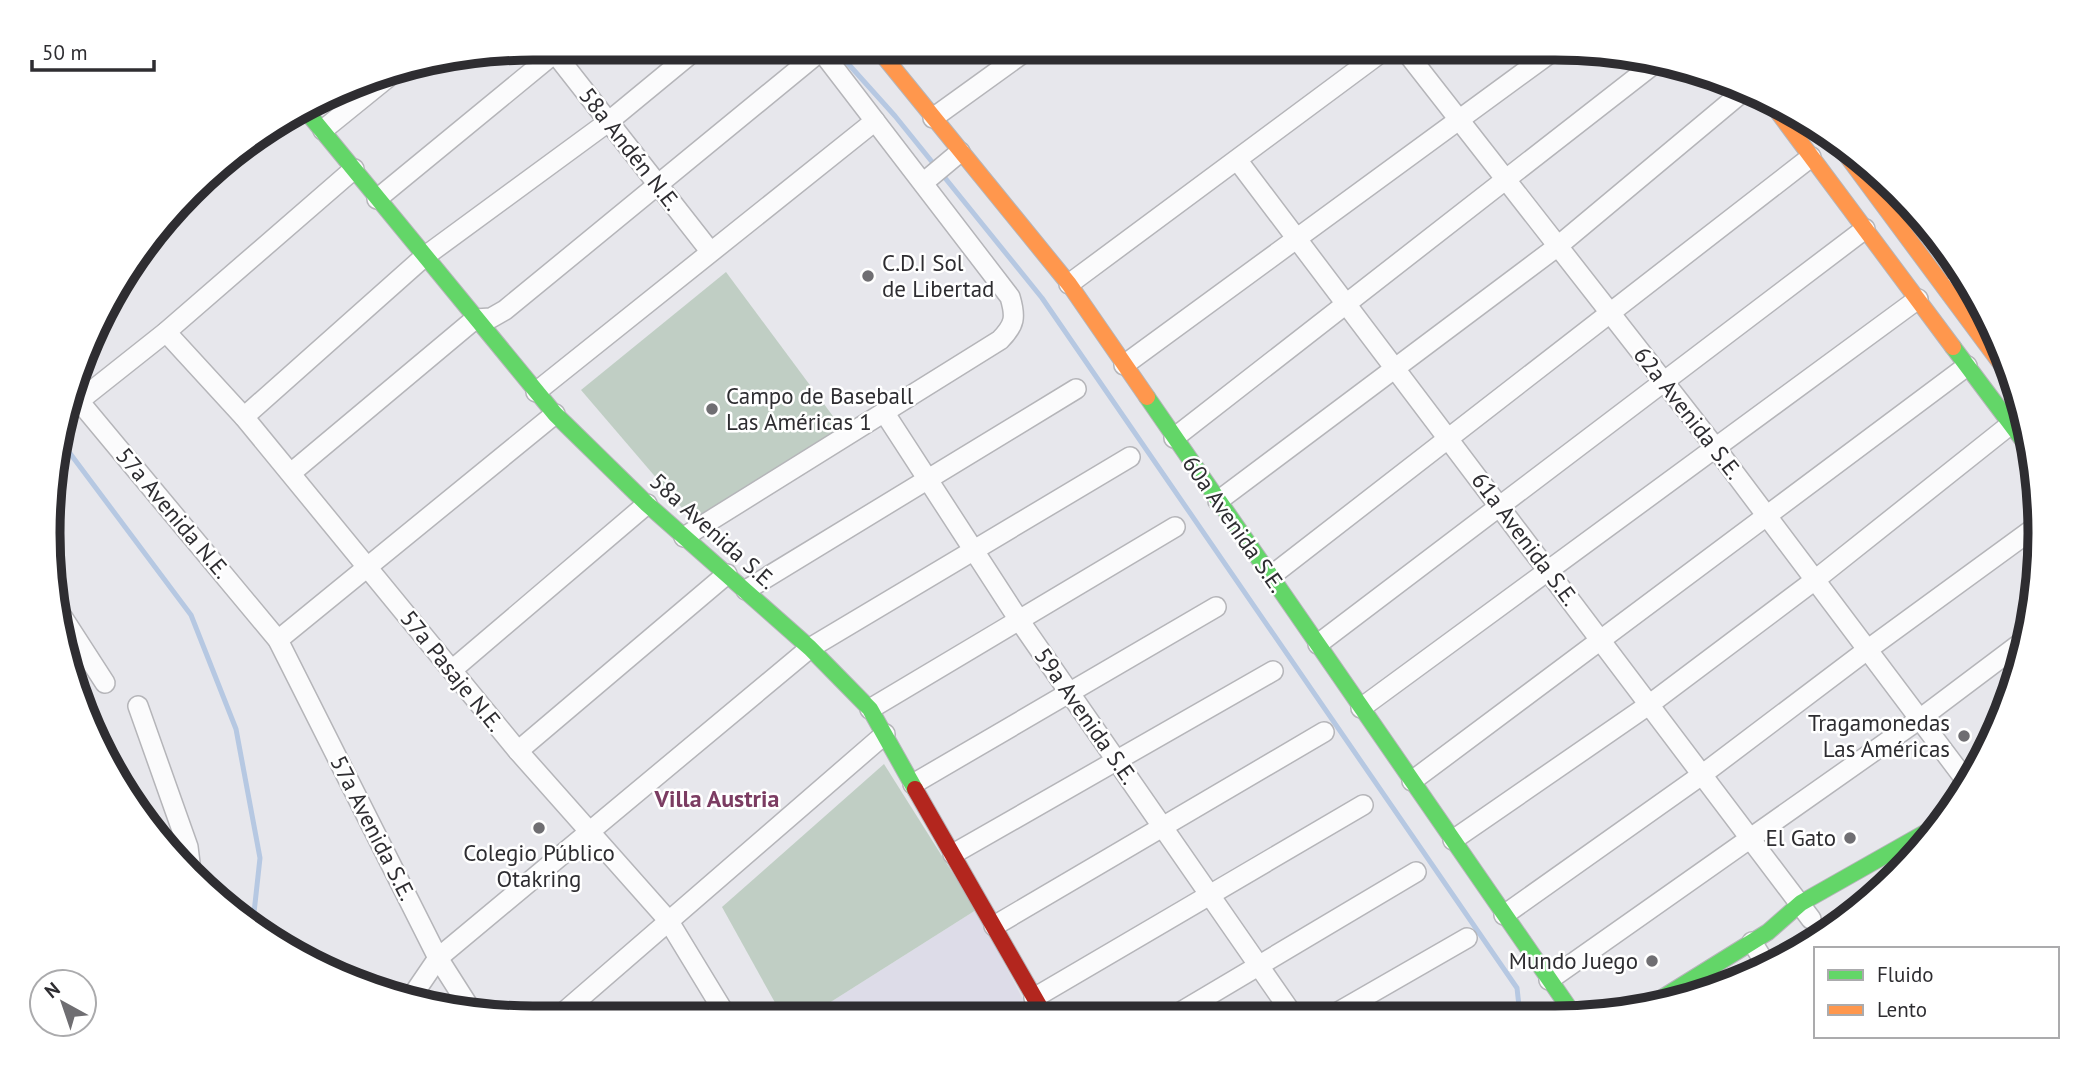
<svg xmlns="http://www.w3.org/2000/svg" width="2087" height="1066" font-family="'PT Sans',sans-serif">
<rect width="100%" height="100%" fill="#e7e7ec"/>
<path fill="#dddce8" d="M 976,910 L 1032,1016 L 807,1017 Z"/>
<g fill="#c0cec4">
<path d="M 726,272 L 841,427 L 694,522 L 581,390 Z"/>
<path d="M 884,764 L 976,910 L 807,1017 L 783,1017 L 722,907 Z"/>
</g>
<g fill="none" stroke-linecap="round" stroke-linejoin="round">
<g stroke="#b6c8e2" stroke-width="5">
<path d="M 834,48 L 895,116 L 1042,298 L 1517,988 L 1520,1015"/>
<path d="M 57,436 L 191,615 L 236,729 L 260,858 L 253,922"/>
</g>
<defs>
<path id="lane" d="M 1946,287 L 1964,275"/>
<g id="street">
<path d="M 550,47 L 710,251"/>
<path d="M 1403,48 L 1715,447 L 1967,782"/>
<path d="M 933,118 L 1030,48"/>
<path d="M 323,130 L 397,70"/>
<path d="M 1238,161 L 1811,919"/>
<path d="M 923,183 L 960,152"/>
<path d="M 377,199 L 562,47"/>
<path d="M 1069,284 L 1387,48"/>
<path d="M 166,332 L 244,417 L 518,751 L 668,920 L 727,1017"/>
<path d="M 1124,365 L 1557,48"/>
<path d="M 73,383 L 79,401 L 278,640 L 438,958 L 473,1013"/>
<path d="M 536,392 L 875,121"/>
<path d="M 79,401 L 166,332 L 354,169"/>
<path d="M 884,412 L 1019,620 L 1293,1015"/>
<path d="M 244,417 L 424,257 L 608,122 L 699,47"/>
<path d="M 1174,438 L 1659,60"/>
<path d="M 291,473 L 475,319 L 491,318 L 505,310 L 822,50"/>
<path d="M 1218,501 L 1558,246 L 1746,89"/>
<path d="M 684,537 L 1000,340 C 1015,325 1016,317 1010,297 L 819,48"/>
<path d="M 1271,576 L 1811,157"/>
<path d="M 746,590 L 1076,389"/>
<path d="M 54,604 L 105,683"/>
<path d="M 278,640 L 555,414"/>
<path d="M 1318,644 L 1865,229"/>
<path d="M 452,670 L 647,504"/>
<path d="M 138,706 L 188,847 L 192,879"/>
<path d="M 1361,708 L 1918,299"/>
<path d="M 870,709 L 1175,527"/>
<path d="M 518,751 L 727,574"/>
<path d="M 1412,781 L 1967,366"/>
<path d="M 913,784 L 1216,607"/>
<path d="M 1453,840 L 1650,704 L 1815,580 L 2011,424"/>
<path d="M 953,854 L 1273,671"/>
<path d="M 1504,915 L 1703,774 L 1867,650 L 2037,526"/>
<path d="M 994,926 L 1324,732"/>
<path d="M 1752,942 L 1767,966"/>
<path d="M 1549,980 L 1921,718 L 2026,639"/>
<path d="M 1034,998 L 1363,805"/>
<path d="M 408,1002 L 438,958 L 810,648 L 1130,457"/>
<path d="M 1333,1015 L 1467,938"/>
<path d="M 1174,1016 L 1416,872"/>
<path d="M 557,1018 L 885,734"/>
</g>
<g id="fast">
<path d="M 306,111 L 555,414 L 647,504 L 810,648 L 870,709 L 915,789"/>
<path d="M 1953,347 L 2031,451"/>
<path d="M 1147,397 L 1574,1015"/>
<path d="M 1649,1006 L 1768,932 L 1801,903 L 1937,826"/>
</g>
<g id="slow">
<path d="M 877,48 L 1069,284 L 1147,397"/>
<path d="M 1766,96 L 1953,347"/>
<path d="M 1833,137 L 2016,384"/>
</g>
<path id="jam" d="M 915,789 L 1045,1016"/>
</defs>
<use href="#lane" stroke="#b5b5b9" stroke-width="12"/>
<use href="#street" stroke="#b5b5b9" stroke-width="22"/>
<use href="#fast" stroke="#b5b5b9" stroke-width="18"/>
<use href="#slow" stroke="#b5b5b9" stroke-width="18"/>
<use href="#jam" stroke="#b5b5b9" stroke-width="18"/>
<path stroke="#c8c8ca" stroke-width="2.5" stroke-dasharray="5 3.5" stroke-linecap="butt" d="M 83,701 L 92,696"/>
<use href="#lane" stroke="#fbfbfc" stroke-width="10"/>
<use href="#street" stroke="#fbfbfc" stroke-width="19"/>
<use href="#fast" stroke="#63d668" stroke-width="16"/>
<use href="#slow" stroke="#ff974d" stroke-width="16"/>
<use href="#jam" stroke="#b3261e" stroke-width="16"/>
</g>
<g fill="#6f6e72" stroke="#fff" stroke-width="2.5">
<circle cx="868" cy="276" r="7"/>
<circle cx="712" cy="409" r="7"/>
<circle cx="1964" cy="736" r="7"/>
<circle cx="539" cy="828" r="7"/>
<circle cx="1850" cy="838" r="7"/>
<circle cx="1652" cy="961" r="7"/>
</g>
<g text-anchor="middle" stroke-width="5" stroke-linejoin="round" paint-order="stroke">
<g font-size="23" fill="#2e2d31" stroke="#fff">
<text transform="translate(630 149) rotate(52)" y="8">58a Andén N.E.</text>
<text transform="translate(1688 413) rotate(52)" y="8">62a Avenida S.E.</text>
<text transform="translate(173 513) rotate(50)" y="8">57a Avenida N.E.</text>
<text transform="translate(1234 524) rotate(55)" y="8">60a Avenida S.E.</text>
<text transform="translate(713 531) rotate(42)" y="8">58a Avenida S.E.</text>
<text transform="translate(1525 539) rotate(53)" y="8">61a Avenida S.E.</text>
<text transform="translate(452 671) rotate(51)" y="8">57a Pasaje N.E.</text>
<text transform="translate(1086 716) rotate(55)" y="8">59a Avenida S.E.</text>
<text transform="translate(373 828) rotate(63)" y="8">57a Avenida S.E.</text>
</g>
<g font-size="23" fill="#2e2d31" stroke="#fff" text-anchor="end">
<text x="882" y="271" text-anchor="start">C.D.I Sol<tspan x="882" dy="26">de Libertad</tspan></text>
<text x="726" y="404" text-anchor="start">Campo de Baseball<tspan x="726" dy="26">Las Américas 1</tspan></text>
<text x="1950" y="731">Tragamonedas<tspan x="1950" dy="26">Las Américas</tspan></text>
<text x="1836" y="846">El Gato</text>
<text x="539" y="861" text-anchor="middle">Colegio Público<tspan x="539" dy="26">Otakring</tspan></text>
<text x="1638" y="969">Mundo Juego</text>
</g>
<g font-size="24" font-weight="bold" fill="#7b3c62" stroke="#fff">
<text x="717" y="807">Villa Austria</text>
</g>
</g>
<path d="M0 0H2087V1066H0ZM533 60H1555A473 473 0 0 1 2028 533V533A473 473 0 0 1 1555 1006H533A473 473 0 0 1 60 533V533A473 473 0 0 1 533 60Z" fill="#fff" fill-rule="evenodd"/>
<path fill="none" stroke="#2e2d31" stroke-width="9" d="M533 60H1555A473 473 0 0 1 2028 533V533A473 473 0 0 1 1555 1006H533A473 473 0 0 1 60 533V533A473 473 0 0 1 533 60Z"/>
<rect x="1814" y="947" width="245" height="91" fill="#ffffff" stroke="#ababad" stroke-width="2"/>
<rect x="1828" y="970" width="35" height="10" fill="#63d668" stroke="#ababad" stroke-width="2"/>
<text x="1877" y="982" font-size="21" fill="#2e2d31">Fluido</text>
<rect x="1828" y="1005" width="35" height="10" fill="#ff974d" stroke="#ababad" stroke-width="2"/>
<text x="1877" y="1017" font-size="21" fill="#2e2d31">Lento</text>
<g transform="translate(63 1003) rotate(320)"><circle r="33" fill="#ffffff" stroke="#ababad" stroke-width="2"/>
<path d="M0-5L12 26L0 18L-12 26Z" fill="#6f6e72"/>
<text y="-10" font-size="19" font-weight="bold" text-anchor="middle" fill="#2e2d31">N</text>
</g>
<path d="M32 60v10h122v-10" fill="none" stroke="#2e2d31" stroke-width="3.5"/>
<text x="42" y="60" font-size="21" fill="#2e2d31" stroke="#ffffff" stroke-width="5" paint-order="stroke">50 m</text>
</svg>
